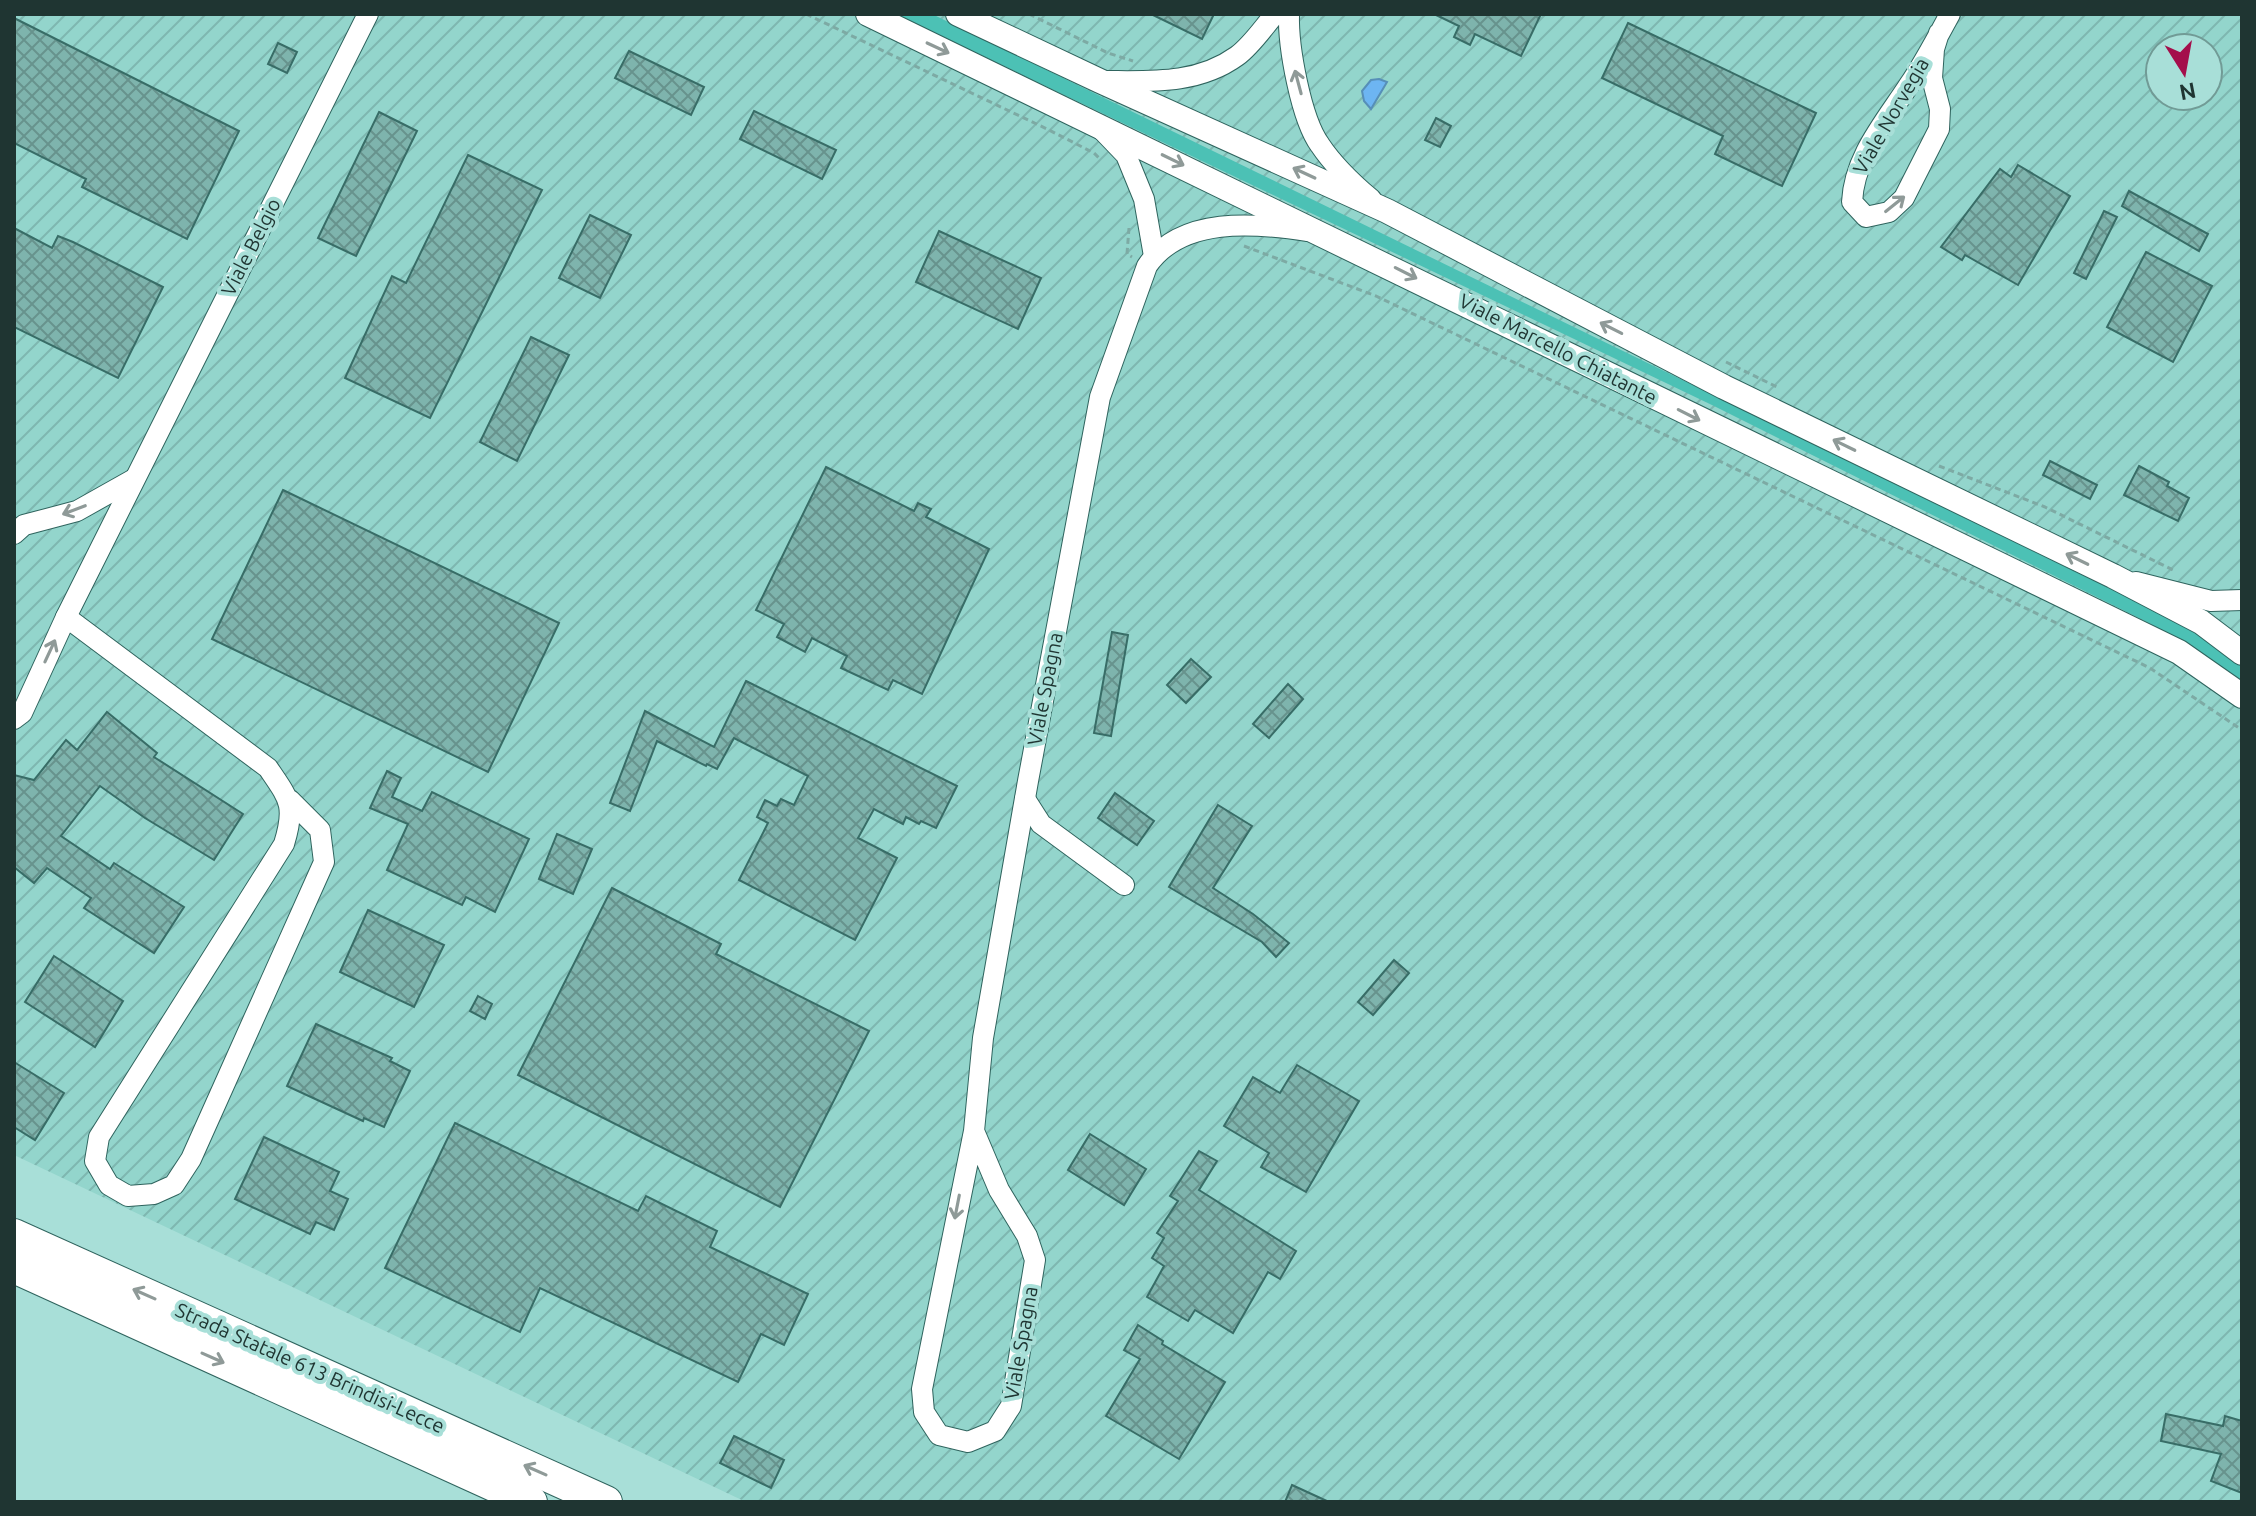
<svg xmlns="http://www.w3.org/2000/svg" width="2256" height="1516" font-family="Ubuntu,sans-serif">
<defs>
<pattern id="industrial-furrows" width="10" height="10" patternUnits="userSpaceOnUse" patternTransform="scale(2)"><rect width="10" height="10" fill="#93d5cc"/><path d="M-1 1l2-2M0 10L10 0M9 11l2-2" fill="none" stroke="#7eb7b0"/></pattern>
<pattern id="building-cross-hatch" width="8" height="8" patternUnits="userSpaceOnUse" patternTransform="scale(2)"><rect width="8" height="8" fill="#7eb4ad"/><path d="M0 0l8 8M0 8l8-8" fill="none" stroke="#67938d"/></pattern>
</defs>
<rect width="100%" height="100%" fill="#a8dfd8"/>
<path fill="url(#industrial-furrows)" fill-rule="evenodd" d="M 14,14 L 2242,14 L 2242,1502 L 746,1502 L 14,1155 ZM 2160,48 L 2208,48 L 2208,96 L 2160,96 Z"/>
<path fill="#4cc1b5" d="M 895,14 L 932,14 L 2158,612 L 2214,643 L 2242,664 L 2242,681 L 2151,624 L 1714,406 Z"/>
<path fill="#6db5f2" stroke="#568fb8" stroke-width="2" d="M 1379,79 L 1387,82 L 1371,109 L 1364,101 L 1362,91 L 1371,80 Z"/>
<g fill="url(#building-cross-hatch)" stroke="#386d67" stroke-width="2">
<path d="M 1151,14 L 1214,14 L 1202,39 Z"/>
<path d="M 1434,14 L 1541,14 L 1521,56 L 1475,34 L 1470,45 L 1454,37 L 1459,26 Z"/>
<path d="M 14,18 L 239,131 L 187,239 L 82,187 L 86,179 L 14,143 Z"/>
<path d="M 1628,23 L 1816,113 L 1782,186 L 1715,154 L 1723,136 L 1602,78 Z"/>
<path d="M 278,43 L 297,52 L 287,73 L 268,64 Z"/>
<path d="M 629,51 L 704,87 L 691,115 L 615,78 Z"/>
<path d="M 754,111 L 836,150 L 822,179 L 740,139 Z"/>
<path d="M 379,112 L 417,131 L 356,256 L 318,238 Z"/>
<path d="M 1436,118 L 1451,126 L 1440,147 L 1425,140 Z"/>
<path d="M 468,155 L 542,190 L 430,418 L 345,378 L 392,276 L 406,283 Z"/>
<path d="M 2018,165 L 2070,196 L 2018,285 L 1965,255 L 1962,260 L 1941,247 L 2000,169 L 2011,177 Z"/>
<path d="M 2129,191 L 2208,234 L 2199,251 L 2122,206 Z"/>
<path d="M 2104,211 L 2117,217 L 2086,279 L 2074,273 Z"/>
<path d="M 590,215 L 631,235 L 600,298 L 559,278 Z"/>
<path d="M 14,228 L 52,248 L 58,236 L 73,242 L 163,287 L 118,378 L 14,327 Z"/>
<path d="M 939,231 L 1041,278 L 1018,329 L 916,282 Z"/>
<path d="M 2146,252 L 2212,286 L 2173,362 L 2107,327 Z"/>
<path d="M 531,337 L 569,355 L 517,461 L 480,442 Z"/>
<path d="M 2050,461 L 2097,485 L 2090,499 L 2043,475 Z"/>
<path d="M 2139,466 L 2169,482 L 2167,486 L 2189,498 L 2178,521 L 2124,495 Z"/>
<path d="M 826,467 L 914,511 L 918,503 L 931,509 L 926,517 L 989,549 L 922,694 L 893,680 L 888,690 L 841,668 L 847,656 L 812,638 L 805,652 L 777,637 L 784,624 L 756,610 Z"/>
<path d="M 283,490 L 559,623 L 488,772 L 212,639 Z"/>
<path d="M 1112,632 L 1128,635 L 1111,736 L 1094,733 Z"/>
<path d="M 1191,659 L 1211,677 L 1186,703 L 1167,685 Z"/>
<path d="M 746,681 L 957,786 L 936,828 L 921,821 L 919,824 L 906,817 L 903,824 L 874,809 L 858,838 L 897,858 L 855,940 L 739,880 L 768,823 L 757,817 L 765,800 L 777,806 L 781,799 L 794,805 L 808,776 L 734,738 L 717,769 L 707,764 L 706,766 L 657,741 L 630,811 L 610,803 L 645,711 L 714,747 Z"/>
<path d="M 1288,684 L 1303,699 L 1269,738 L 1253,724 Z"/>
<path d="M 107,712 L 157,753 L 154,757 L 243,814 L 214,860 L 145,818 L 100,786 L 61,836 L 110,869 L 114,863 L 184,907 L 154,953 L 84,908 L 91,898 L 47,868 L 34,883 L 14,867 L 14,775 L 34,780 L 66,740 L 77,750 Z"/>
<path d="M 387,771 L 401,778 L 392,797 L 422,811 L 432,792 L 529,839 L 495,912 L 466,897 L 462,905 L 387,870 L 408,824 L 370,808 Z"/>
<path d="M 1115,793 L 1154,821 L 1137,845 L 1098,818 Z"/>
<path d="M 1218,805 L 1252,826 L 1213,888 L 1253,914 L 1289,943 L 1276,957 L 1262,942 L 1169,887 Z"/>
<path d="M 557,834 L 592,849 L 573,894 L 539,879 Z"/>
<path d="M 612,888 L 721,944 L 716,954 L 869,1031 L 780,1207 L 518,1075 Z"/>
<path d="M 368,910 L 444,945 L 414,1007 L 340,972 Z"/>
<path d="M 54,956 L 123,1001 L 95,1047 L 25,1002 Z"/>
<path d="M 1394,960 L 1409,973 L 1373,1015 L 1358,1002 Z"/>
<path d="M 478,996 L 492,1004 L 485,1019 L 470,1011 Z"/>
<path d="M 316,1024 L 392,1058 L 390,1061 L 410,1071 L 384,1127 L 364,1118 L 363,1121 L 287,1086 Z"/>
<path d="M 14,1062 L 64,1093 L 35,1140 L 14,1127 Z"/>
<path d="M 1297,1065 L 1359,1101 L 1306,1192 L 1261,1167 L 1269,1153 L 1224,1126 L 1253,1077 L 1280,1093 Z"/>
<path d="M 455,1123 L 638,1211 L 646,1196 L 717,1231 L 710,1247 L 808,1294 L 784,1345 L 761,1334 L 738,1382 L 540,1288 L 520,1332 L 385,1268 Z"/>
<path d="M 1090,1134 L 1146,1169 L 1124,1205 L 1068,1170 Z"/>
<path d="M 264,1137 L 339,1172 L 330,1191 L 348,1199 L 334,1230 L 316,1222 L 310,1234 L 235,1199 Z"/>
<path d="M 1199,1151 L 1217,1161 L 1199,1190 L 1296,1251 L 1280,1279 L 1268,1272 L 1233,1333 L 1195,1310 L 1188,1321 L 1147,1297 L 1164,1266 L 1152,1258 L 1164,1238 L 1157,1233 L 1178,1201 L 1170,1196 Z"/>
<path d="M 1138,1325 L 1163,1341 L 1162,1344 L 1225,1382 L 1179,1459 L 1106,1416 L 1140,1359 L 1124,1350 Z"/>
<path d="M 2166,1414 L 2223,1426 L 2225,1416 L 2242,1421 L 2242,1493 L 2211,1481 L 2221,1454 L 2161,1441 Z"/>
<path d="M 734,1436 L 784,1460 L 771,1488 L 720,1463 Z"/>
<path d="M 1292,1485 L 1329,1502 L 1285,1502 Z"/>
</g>
<g fill="none" stroke-linecap="round" stroke-linejoin="round">
<defs>
<g id="minor">
<path d="M 1289,14 C 1288,47 1301,119 1320,145 C 1334,166 1352,183 1371,199"/>
<path d="M 1939,33 L 1934,49 L 1932,78 L 1940,109 L 1939,129 L 1904,198 L 1889,212 L 1866,217 L 1852,202 C 1854,157 1885,122 1909,85 C 1924,63 1937,38 1950,14"/>
<path d="M 1103,81 C 1149,81 1197,85 1237,56 C 1251,46 1263,28 1275,14"/>
<path d="M 1102,130 L 1126,155 L 1144,199 L 1154,256"/>
<path d="M 14,534 L 24,525 L 77,511 L 134,479"/>
<path d="M 2136,582 L 2211,601 L 2242,600"/>
<path d="M 66,617 L 268,768 C 289,799 296,805 284,844 L 99,1137 L 95,1161 L 109,1185 L 128,1196 L 154,1194 L 174,1185 L 191,1159 L 324,862 L 320,830 L 290,800"/>
<path d="M 14,719 L 22,713 L 66,617 L 368,14"/>
<path d="M 1025,799 L 1041,824 L 1124,885"/>
<path d="M 974,1131 L 999,1190 L 1027,1236 L 1035,1260 L 1011,1406 L 995,1431 L 968,1442 L 939,1435 L 924,1412 L 922,1389 L 974,1131 L 983,1038 L 1028,781 L 1100,397 L 1147,266 C 1181,216 1255,223 1308,231"/>
</g>
<g id="tertiary">
<path d="M 868,14 C 1306,223 1741,440 2179,652 L 2242,696"/>
<path d="M 958,14 L 1100,81 L 1387,211 L 1724,387 L 2113,576 L 2201,622 L 2242,653"/>
</g>
<g id="trunk">
<path d="M 14,1235 L 606,1502"/>
<path d="M 14,1267 L 531,1502"/>
</g>
</defs>
<use href="#minor" stroke="#2f645e" stroke-width="22"/>
<use href="#tertiary" stroke="#2f645e" stroke-width="26"/>
<use href="#trunk" stroke="#2f645e" stroke-width="34"/>
<g stroke="#7daaa4" stroke-width="3" stroke-dasharray="6 4" stroke-linecap="butt">
<path d="M 806,14 L 1047,129 L 1094,153 L 1100,159"/>
<path d="M 1029,14 L 1108,53 L 1133,61"/>
<path d="M 1129,228 L 1127,254 L 1132,257"/>
<path d="M 1244,246 L 1376,296 L 2150,668 L 2242,730"/>
<path d="M 1726,362 L 1777,387"/>
<path d="M 1939,466 L 2045,507 L 2173,570"/>
</g>
<use href="#minor" stroke="#fff" stroke-width="20"/>
<use href="#tertiary" stroke="#fff" stroke-width="24"/>
<use href="#trunk" stroke="#fff" stroke-width="32"/>
</g>
<defs><path id="oneway-shaft" d="M-6 0H5M1.5-3L5.5 0L1.5 3" fill="none" stroke-width="1.6" stroke-linecap="round" stroke-linejoin="round" transform="scale(2)"/></defs>
<g stroke="#8f9a98">
<use href="#oneway-shaft" transform="translate(938 48) rotate(25)"/>
<use href="#oneway-shaft" transform="translate(1298 82) rotate(-105)"/>
<use href="#oneway-shaft" transform="translate(1173 160) rotate(26)"/>
<use href="#oneway-shaft" transform="translate(1304 173) rotate(-155)"/>
<use href="#oneway-shaft" transform="translate(1895 204) rotate(-39)"/>
<use href="#oneway-shaft" transform="translate(1406 273) rotate(27)"/>
<use href="#oneway-shaft" transform="translate(1611 328) rotate(-153)"/>
<use href="#oneway-shaft" transform="translate(1689 415) rotate(27)"/>
<use href="#oneway-shaft" transform="translate(1844 445) rotate(-154)"/>
<use href="#oneway-shaft" transform="translate(74 510) rotate(159)"/>
<use href="#oneway-shaft" transform="translate(2077 559) rotate(-154)"/>
<use href="#oneway-shaft" transform="translate(50 651) rotate(-65)"/>
<use href="#oneway-shaft" transform="translate(957 1207) rotate(101)"/>
<use href="#oneway-shaft" transform="translate(144 1294) rotate(-156)"/>
<use href="#oneway-shaft" transform="translate(213 1358) rotate(24)"/>
<use href="#oneway-shaft" transform="translate(535 1470) rotate(-156)"/>
</g>
<g text-anchor="middle" stroke-width="8" stroke-linejoin="round" paint-order="stroke">
<g font-size="20" fill="#1f3532" stroke="#a8dfd8">
<text transform="translate(1891 116) rotate(-60)" y="7">Viale Norvegia</text>
<text transform="translate(251 247) rotate(-63)" y="7">Viale Belgio</text>
<text transform="translate(1558 349) rotate(27)" y="7">Viale Marcello Chiatante</text>
<text transform="translate(1045 689) rotate(-79)" y="7">Viale Spagna</text>
<text transform="translate(1021 1343) rotate(-80)" y="7">Viale Spagna</text>
<text transform="translate(310 1368) rotate(24)" y="7">Strada Statale 613 Brindisi-Lecce</text>
</g>
</g>
<rect width="2256" height="1516" fill="none" stroke="#1f3532" stroke-width="32"/>
<g transform="translate(2184 72) rotate(169)"><circle r="38" fill="#a8dfd8" stroke="#719b96" stroke-width="2"/>
<path d="M0-6L14 30L0 20L-14 30Z" fill="#a40e4b"/>
<text y="-12" font-size="22" font-weight="bold" text-anchor="middle" fill="#1f3532">N</text>
</g>
</svg>
